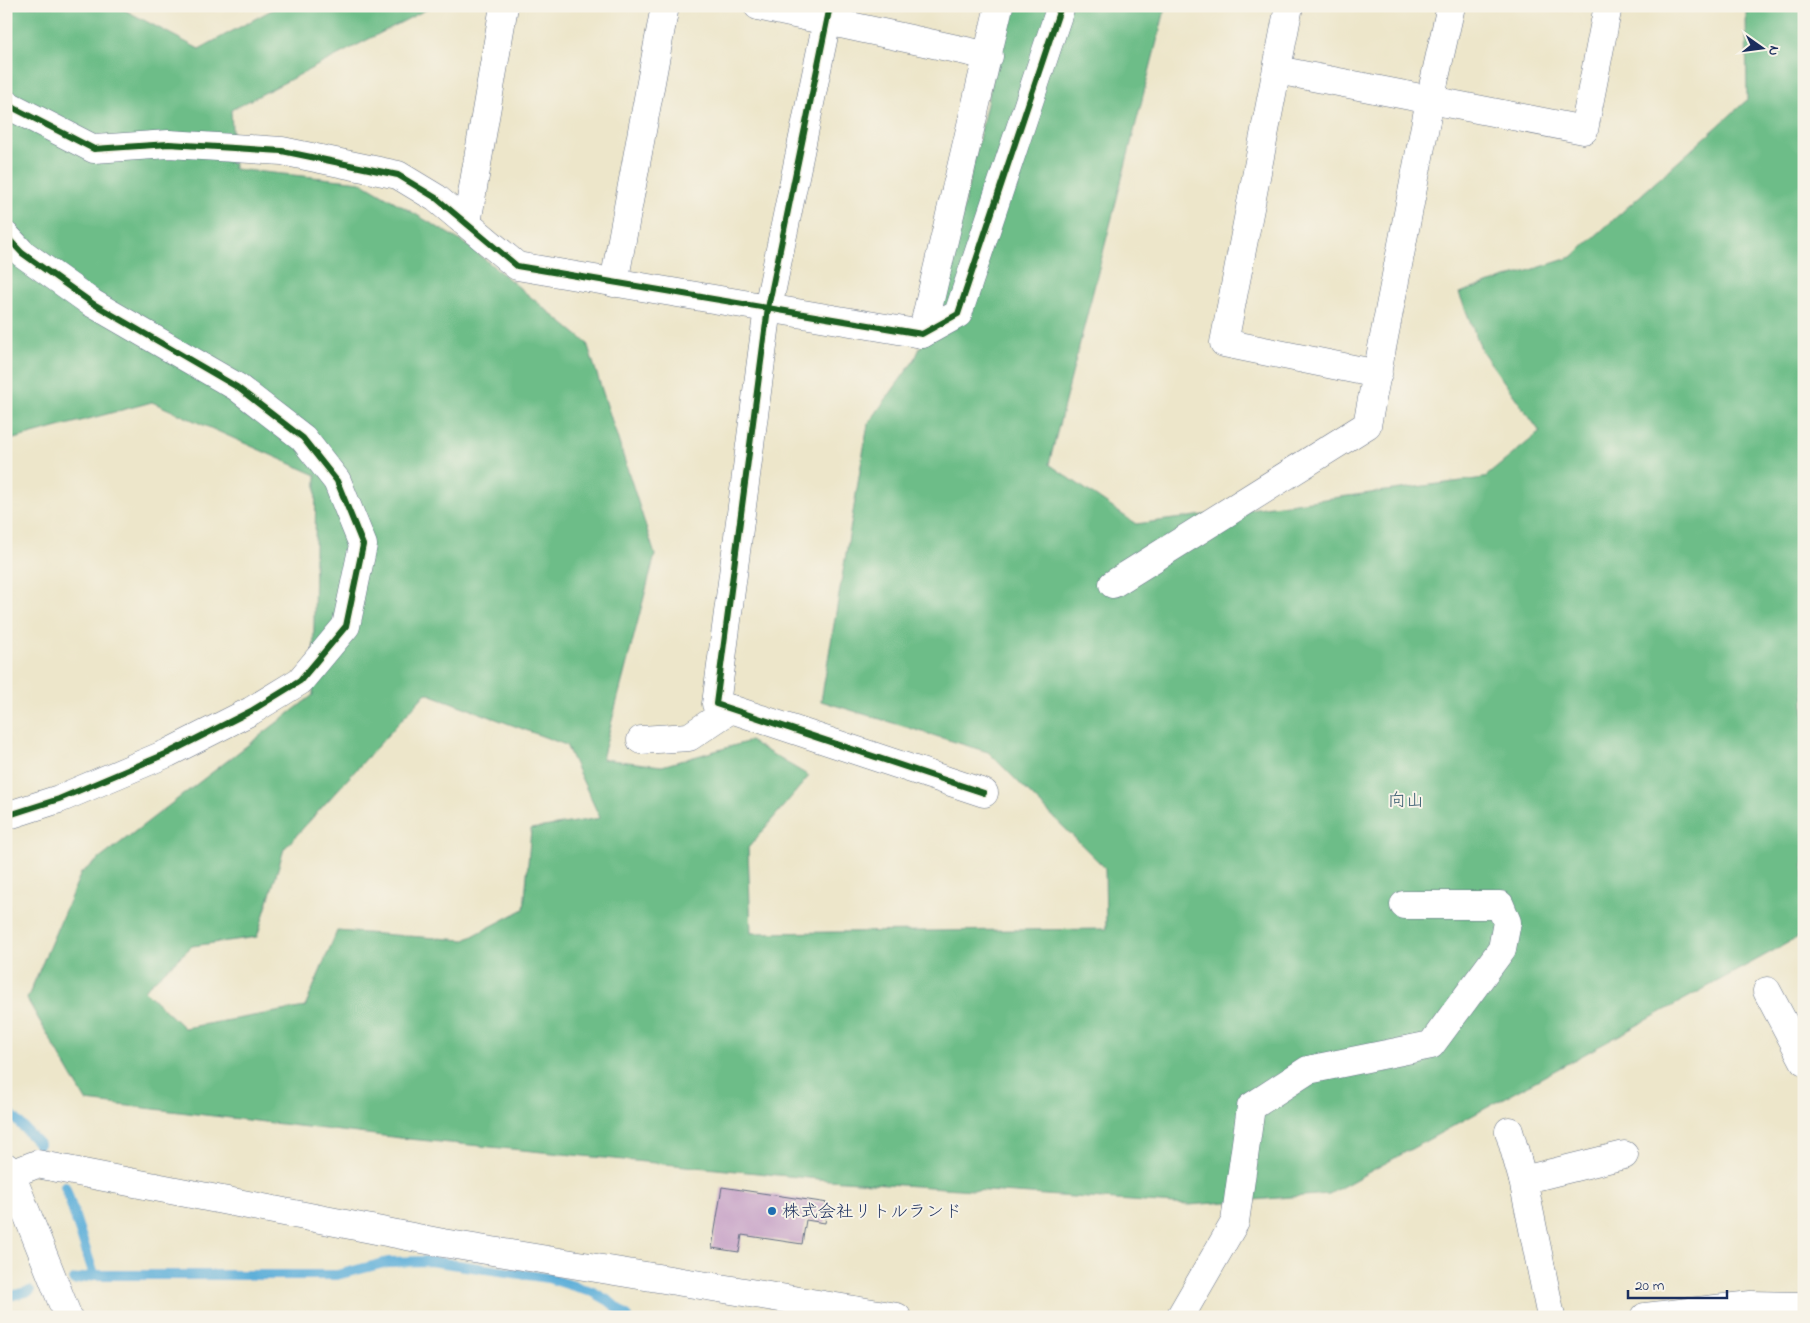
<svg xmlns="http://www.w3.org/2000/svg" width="1810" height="1323" font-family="'Indie Flower','Klee One',sans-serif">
<rect width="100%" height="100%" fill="#f7f3e8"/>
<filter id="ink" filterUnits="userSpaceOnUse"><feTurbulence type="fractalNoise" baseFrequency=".02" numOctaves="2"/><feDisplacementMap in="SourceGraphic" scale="10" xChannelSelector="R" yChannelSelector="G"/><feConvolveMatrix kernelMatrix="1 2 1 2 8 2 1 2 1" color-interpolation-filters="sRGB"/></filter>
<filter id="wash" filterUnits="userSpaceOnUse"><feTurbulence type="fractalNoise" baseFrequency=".0096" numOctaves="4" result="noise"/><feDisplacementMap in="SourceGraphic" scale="20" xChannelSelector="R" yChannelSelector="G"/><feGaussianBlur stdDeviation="1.12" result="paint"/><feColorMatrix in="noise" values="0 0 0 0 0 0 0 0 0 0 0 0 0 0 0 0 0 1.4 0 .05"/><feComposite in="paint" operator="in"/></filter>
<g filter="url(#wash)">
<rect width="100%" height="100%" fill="#ede6ca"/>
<path fill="#6dbd88" stroke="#447673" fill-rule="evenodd" d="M 6,6 L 117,6 L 199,49 L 279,6 L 433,6 L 231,110 L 234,169 L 361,182 L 466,244 L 587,343 L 655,555 L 602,759 L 662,766 L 750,741 L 809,776 L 748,848 L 751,933 L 1106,929 L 1105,868 L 988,752 L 821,701 L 868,424 L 915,359 L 944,294 L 1009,6 L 1166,6 L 1049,464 L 1136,524 L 1484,478 L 1540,432 L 1482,351 L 1459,293 L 1572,257 L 1747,100 L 1746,6 L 1804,6 L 1804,934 L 1329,1194 L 1189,1205 L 829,1180 L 409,1139 L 86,1101 L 27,999 L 81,873 L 313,695 L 316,475 L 152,402 L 6,441 ZM 426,693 L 566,745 L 600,818 L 531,829 L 524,909 L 465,940 L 337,931 L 305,1007 L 184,1028 L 144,990 L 192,946 L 257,937 L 284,849 Z"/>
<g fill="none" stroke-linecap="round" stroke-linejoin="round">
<g stroke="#5dafd9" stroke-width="10">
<path d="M 6,1109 L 39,1144"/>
<path d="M 65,1186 L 94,1275"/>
<path d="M 74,1280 L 94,1275 L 337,1275 L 388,1262 L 430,1261 L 548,1278 L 593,1292 L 609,1301 L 628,1317"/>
<path d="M 6,1297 L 30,1291"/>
</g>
</g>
<g id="blocks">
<path fill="#c6a1c6" d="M 722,1187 L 828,1203 L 825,1223 L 806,1220 L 802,1244 L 742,1235 L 739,1252 L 712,1248 Z"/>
</g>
</g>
<g filter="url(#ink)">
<use href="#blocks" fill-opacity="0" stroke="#646f84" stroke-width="1"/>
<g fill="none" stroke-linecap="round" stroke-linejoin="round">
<defs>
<g id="minor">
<path d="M 758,6 L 989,56"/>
<path d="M 830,6 L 768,308 L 716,704 L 984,793"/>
<path d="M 1289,6 L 1224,343 L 1378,374"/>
<path d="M 1277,70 L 1584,130 L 1608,6"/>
<path d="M 6,104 L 94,149 L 169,144 L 282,151 L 398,175 L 436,198 L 517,266 L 922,334 L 958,314 L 1061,6"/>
<path d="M 467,223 L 504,6"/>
<path d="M 6,236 L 22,253 L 92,303 L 237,387 L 303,438 L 337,481 L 363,545 L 346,626 L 300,681 L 251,711 L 168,753 L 59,799 L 6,816"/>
<path d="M 614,283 L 665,6"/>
<path d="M 922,334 L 999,6"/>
<path d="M 1113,584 L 1367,425 L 1430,100 L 1451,6"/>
<path d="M 641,740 L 689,737 L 731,709"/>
<path d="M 1767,991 L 1804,1061"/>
<path d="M 1509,1131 L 1523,1180 L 1551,1317"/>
<path d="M 11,1174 L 37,1164 L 443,1243 L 897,1317"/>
<path d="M 1523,1180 L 1624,1155"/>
<path d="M 1180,1317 L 1235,1222 L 1251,1107 L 1308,1070 L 1431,1045 L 1502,949 L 1507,922 L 1500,905 L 1404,905"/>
<path d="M 1645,1317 L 1751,1305 L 1804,1306"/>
</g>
<path id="secondary" d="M 6,1167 L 11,1174 L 68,1317"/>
</defs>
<use href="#minor" stroke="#646f84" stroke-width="29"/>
<use href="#secondary" stroke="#646f84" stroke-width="29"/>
<use href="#minor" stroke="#fff" stroke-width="28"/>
<use href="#secondary" stroke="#fff" stroke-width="28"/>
<defs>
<g id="cycleway">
<path d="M 830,6 L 768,308 L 716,704 L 984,793"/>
<path d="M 6,104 L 94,149 L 169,144 L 282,151 L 398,175 L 436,198 L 517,266 L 922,334 L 958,314 L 1061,6"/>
<path d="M 6,236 L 22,253 L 92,303 L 237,387 L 303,438 L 337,481 L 363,545 L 346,626 L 300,681 L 251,711 L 168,753 L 59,799 L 6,816"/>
</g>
</defs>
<use href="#cycleway" stroke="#f7f3e8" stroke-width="9"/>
<use href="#cycleway" stroke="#1b5e20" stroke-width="6"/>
</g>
</g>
<circle fill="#1f6fb2" stroke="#f7f3e8" stroke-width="2" cx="772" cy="1211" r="5"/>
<g text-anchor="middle" stroke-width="4" stroke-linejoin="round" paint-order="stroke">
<g font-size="18" fill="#365b6f" stroke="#f7f3e8">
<text x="1406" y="806">向山</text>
</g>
<g font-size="18" fill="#1b2f5e" stroke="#f7f3e8" text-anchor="start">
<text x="782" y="1217">株式会社リトルランド</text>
</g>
</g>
<rect width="1810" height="1323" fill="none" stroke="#f7f3e8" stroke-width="25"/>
<g transform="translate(1762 48) rotate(104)" stroke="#f7f3e8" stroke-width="4" paint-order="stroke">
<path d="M0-4L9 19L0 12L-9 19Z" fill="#1b2f5e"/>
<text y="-8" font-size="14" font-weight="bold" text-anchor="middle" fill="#1b2f5e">N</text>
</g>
<path d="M1628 1290v8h99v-8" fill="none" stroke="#1b2f5e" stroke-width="2.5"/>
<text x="1635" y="1290" font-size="15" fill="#1b2f5e" stroke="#f7f3e8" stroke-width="4" paint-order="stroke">20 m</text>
</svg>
